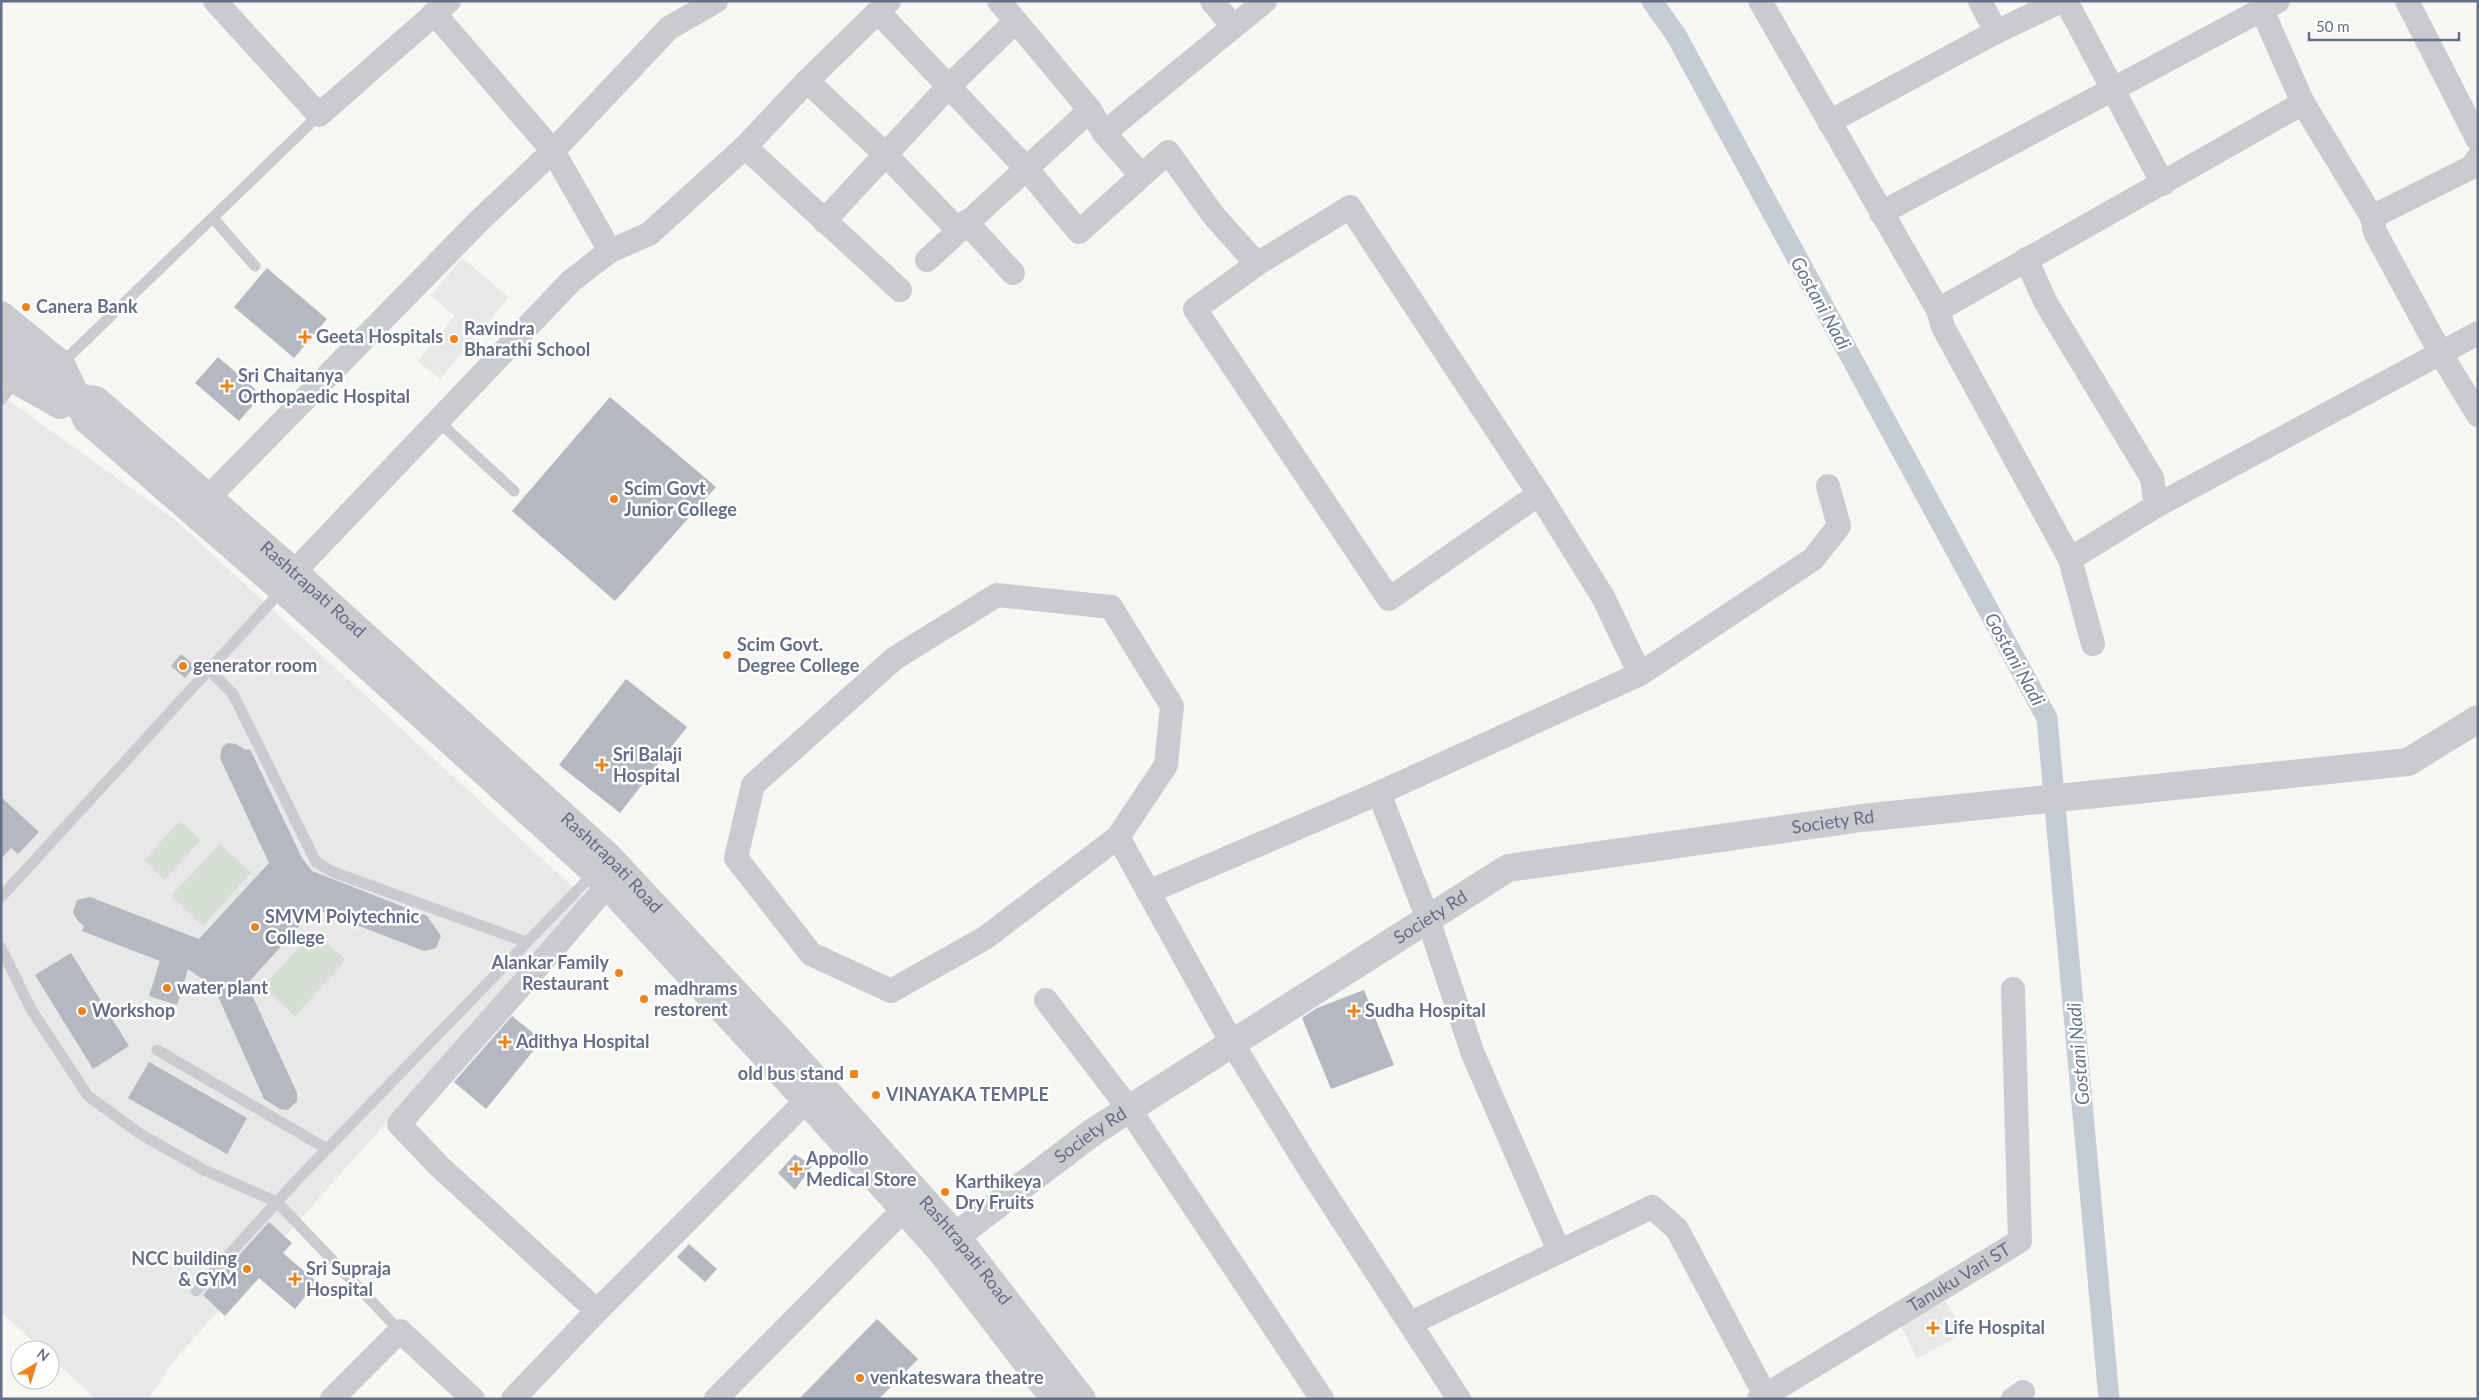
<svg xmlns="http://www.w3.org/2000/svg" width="2479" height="1400" font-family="Lato,sans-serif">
<rect width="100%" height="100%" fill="#f6f7f3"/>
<g fill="#e7e8e7">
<path d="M 462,258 L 509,297 L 440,379 L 418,361 L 455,316 L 431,296 Z"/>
<path d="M 1,395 L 174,519 L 586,899 L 178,1356 L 148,1399 L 96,1399 L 50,1357 L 50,1350 L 43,1350 L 1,1312 Z"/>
<path d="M 1945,1301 L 1965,1332 L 1917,1359 L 1901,1325 Z"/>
</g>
<g fill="#d6dfd4">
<path d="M 180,821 L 201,840 L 165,880 L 144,860 Z"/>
<path d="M 220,844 L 251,872 L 203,926 L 171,896 Z"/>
<path d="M 313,931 L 346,960 L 295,1016 L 263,987 Z"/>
</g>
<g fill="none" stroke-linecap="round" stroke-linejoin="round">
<path stroke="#c6ccd3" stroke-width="21" d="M 1652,1 L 1676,35 L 2047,718 L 2109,1399"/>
</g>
<g fill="#b4b8c0">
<path d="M 267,268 L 327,319 L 294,358 L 234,307 Z"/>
<path d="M 218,357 L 262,395 L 239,421 L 195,383 Z"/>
<path d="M 610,397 L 716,487 L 615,601 L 512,511 Z"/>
<path d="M 181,654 L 195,666 L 185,678 L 171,666 Z"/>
<path d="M 626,679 L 687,727 L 620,813 L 559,765 Z"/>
<path d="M 228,743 L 236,744 L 246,750 L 250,749 L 302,858 L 312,871 L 427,916 L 441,936 L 436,948 L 424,951 L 315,909 L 247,984 L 297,1093 L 297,1101 L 288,1110 L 280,1109 L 264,1099 L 217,994 L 208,983 L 188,969 L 177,1005 L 149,996 L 160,961 L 82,931 L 84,926 L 77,920 L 73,912 L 77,900 L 90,897 L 199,939 L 269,863 L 220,758 L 222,747 Z"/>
<path d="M 1,797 L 39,832 L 18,854 L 11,848 L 1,859 Z"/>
<path d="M 71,953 L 129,1046 L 93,1069 L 35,975 Z"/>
<path d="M 1364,990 L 1394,1065 L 1331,1089 L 1302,1018 L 1317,1008 Z"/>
<path d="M 512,1016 L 542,1040 L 486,1109 L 454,1082 Z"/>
<path d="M 149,1062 L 247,1118 L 227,1154 L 128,1098 Z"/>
<path d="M 795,1154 L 812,1166 L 795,1190 L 778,1173 Z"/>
<path d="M 269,1222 L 292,1243 L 283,1253 L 317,1282 L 295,1309 L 259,1278 L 225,1316 L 203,1295 Z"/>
<path d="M 689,1244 L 717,1269 L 705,1282 L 677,1257 Z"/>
<path d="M 877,1319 L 918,1359 L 879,1399 L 799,1399 Z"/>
</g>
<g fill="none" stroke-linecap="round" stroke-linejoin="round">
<g stroke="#c9cbcf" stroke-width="11">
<path d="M 213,218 L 255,266"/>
<path d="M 61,364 L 319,115"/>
<path d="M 1,400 L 16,380"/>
<path d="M 438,421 L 514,491"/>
<path d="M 209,670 L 233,694 L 316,862 L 333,872 L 526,942"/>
<path d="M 1,897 L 282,590"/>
<path d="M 1,948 L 31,1009 L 88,1096 L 142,1135 L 204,1170 L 277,1202 L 400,1331"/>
<path d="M 157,1050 L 327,1149"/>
<path d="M 196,1291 L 296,1181 L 596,871"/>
</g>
<g stroke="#c9cbcf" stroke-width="24">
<path d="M 215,1 L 319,115 L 449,1"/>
<path d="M 999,1 L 1090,110 L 1104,133 L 1141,175"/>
<path d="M 1212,1 L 1233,26"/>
<path d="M 1760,1 L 1938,310 L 1943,327 L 2070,559 L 2093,644"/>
<path d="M 1980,1 L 1996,32"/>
<path d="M 2066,1 L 2163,184"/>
<path d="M 2407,1 L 2478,140"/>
<path d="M 2262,10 L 2303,103 L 2372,217 L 2375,232 L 2441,354 L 2478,415"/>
<path d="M 434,13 L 553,151 L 610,251"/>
<path d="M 879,13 L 1025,167 L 1079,232 L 1168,152 L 1214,216 L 1257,264"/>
<path d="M 807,81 L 885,154 L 958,230"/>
<path d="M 1829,122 L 1996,32 L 2061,1"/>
<path d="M 1104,133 L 1265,1"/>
<path d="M 745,147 L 900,290"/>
<path d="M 1881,213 L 2278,1"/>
<path d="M 2372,217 L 2472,167 L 2478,158"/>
<path d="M 824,221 L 948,87 L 1015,22"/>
<path d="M 966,222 L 1013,273"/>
<path d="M 2026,259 L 2046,303 L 2152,478 L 2156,506"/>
<path d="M 927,260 L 1090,110"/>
<path d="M 1938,310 L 2303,103"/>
<path d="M 1539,494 L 1389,599 L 1195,309 L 1257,264 L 1350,207 L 1539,494 L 1603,597 L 1640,674"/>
<path d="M 208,498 L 479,221 L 553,151 L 669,28 L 716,1"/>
<path d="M 2070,559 L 2156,506 L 2478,333"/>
<path d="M 294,572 L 571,281 L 610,251 L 649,234 L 745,147 L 807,81 L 889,1"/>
<path d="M 997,595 L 1111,607 L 1172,706 L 1166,765 L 1118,837 L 985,938 L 891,991 L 811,954 L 736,858 L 753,785 L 895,658 Z"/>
<path d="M 1118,837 L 1232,1043 L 1310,1170 L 1459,1399"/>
<path d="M 1148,892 L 1379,793"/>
<path d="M 1046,1000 L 1129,1109 L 1322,1399"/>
<path d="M 1559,1251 L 1473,1054 L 1428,919 L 1379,793 L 1640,674 L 1813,559 L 1839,526 L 1828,486"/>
<path d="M 597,1311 L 806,1101"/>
<path d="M 1411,1323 L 1652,1207 L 1677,1229 L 1765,1395"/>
<path d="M 332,1399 L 400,1331 L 473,1399"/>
<path d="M 513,1399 L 597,1311 L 439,1166 L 399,1124 C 468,1044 540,967 607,885"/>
<path d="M 716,1399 L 917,1196"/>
<path id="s1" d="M 1759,1399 L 2020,1241 L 2013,989"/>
<path d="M 2013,1399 L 2023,1392"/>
</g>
<g stroke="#c9cbcf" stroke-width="28">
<path d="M 1,315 L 61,364 L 87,420 L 291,597 L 595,872 L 786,1078 L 940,1250 L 1055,1399"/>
<path id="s2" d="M 1,342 L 77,397 L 96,400 L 294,572 L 609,857 L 802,1064 L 956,1236 L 1082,1399"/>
<path d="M 1,369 L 16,380 L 60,405 L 69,401"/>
<path id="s3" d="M 956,1236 L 1093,1132 L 1508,868 L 1862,818 L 2408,762 L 2478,719"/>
</g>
</g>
<g fill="#ee831c" stroke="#fff" stroke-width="2">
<circle cx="26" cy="307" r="5"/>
<path d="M302.5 329.5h5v5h5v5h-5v5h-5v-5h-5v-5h5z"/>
<circle cx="454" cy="339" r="5"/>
<path d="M224.5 378.5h5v5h5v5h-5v5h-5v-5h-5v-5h5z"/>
<circle cx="614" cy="499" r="5"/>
<circle cx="727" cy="655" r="5"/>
<circle cx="183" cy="666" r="5"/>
<path d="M599.5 757.5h5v5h5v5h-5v5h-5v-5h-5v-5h5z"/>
<circle cx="255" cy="927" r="5"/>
<circle cx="619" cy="973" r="5"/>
<circle cx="167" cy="988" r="5"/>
<circle cx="644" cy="999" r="5"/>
<circle cx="82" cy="1011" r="5"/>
<path d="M1351.5 1003.5h5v5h5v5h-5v5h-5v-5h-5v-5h5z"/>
<path d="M502.5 1034.5h5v5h5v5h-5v5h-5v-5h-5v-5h5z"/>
<rect x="849" y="1069" width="10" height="10" rx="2.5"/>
<circle cx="876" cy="1095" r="5"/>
<path d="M793.5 1161.5h5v5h5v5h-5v5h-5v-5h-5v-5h5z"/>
<circle cx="945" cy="1192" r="5"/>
<circle cx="247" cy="1269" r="5"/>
<path d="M292.5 1271.5h5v5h5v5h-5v5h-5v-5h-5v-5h5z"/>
<path d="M1930.5 1320.5h5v5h5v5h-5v5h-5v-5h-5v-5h5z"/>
<circle cx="860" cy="1378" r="5"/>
</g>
<g text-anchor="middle" stroke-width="5" stroke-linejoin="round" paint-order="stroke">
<g font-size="18" font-weight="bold" fill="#646e87" stroke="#fff" text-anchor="start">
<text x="36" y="313">Canera Bank</text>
<text x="464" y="335">Ravindra<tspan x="464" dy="21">Bharathi School</tspan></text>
<text x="316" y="343">Geeta Hospitals</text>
<text x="238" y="382">Sri Chaitanya<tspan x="238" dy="21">Orthopaedic Hospital</tspan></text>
<text x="624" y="495">Scim Govt<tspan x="624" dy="21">Junior College</tspan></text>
<text x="737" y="651">Scim Govt.<tspan x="737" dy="21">Degree College</tspan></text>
<text x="193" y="672">generator room</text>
<text x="613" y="761">Sri Balaji<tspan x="613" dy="21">Hospital</tspan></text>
<text x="265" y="923">SMVM Polytechnic<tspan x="265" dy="21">College</tspan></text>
<text x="609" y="969" text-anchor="end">Alankar Family<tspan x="609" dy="21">Restaurant</tspan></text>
<text x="177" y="994">water plant</text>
<text x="654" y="995">madhrams<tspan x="654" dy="21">restorent</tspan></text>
<text x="92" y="1017">Workshop</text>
<text x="1365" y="1017">Sudha Hospital</text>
<text x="516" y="1048">Adithya Hospital</text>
<text x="844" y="1080" text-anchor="end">old bus stand</text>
<text x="886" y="1101">VINAYAKA TEMPLE</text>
<text x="806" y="1165">Appollo<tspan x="806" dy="21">Medical Store</tspan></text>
<text x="955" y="1188">Karthikeya<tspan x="955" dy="21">Dry Fruits</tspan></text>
<text x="237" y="1265" text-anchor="end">NCC building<tspan x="237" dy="21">&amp; GYM</tspan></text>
<text x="306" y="1275">Sri Supraja<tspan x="306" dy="21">Hospital</tspan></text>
<text x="1944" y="1334">Life Hospital</text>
<text x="870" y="1384">venkateswara theatre</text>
</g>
<g font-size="18" fill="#646e87" stroke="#fff">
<text dy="6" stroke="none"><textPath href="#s2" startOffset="401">Rashtrapati Road</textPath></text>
<text dy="6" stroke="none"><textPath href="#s3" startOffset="992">Society Rd</textPath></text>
<text dy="6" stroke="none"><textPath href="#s2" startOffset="806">Rashtrapati Road</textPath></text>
<text dy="6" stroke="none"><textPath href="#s3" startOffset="572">Society Rd</textPath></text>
<text dy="6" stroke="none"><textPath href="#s3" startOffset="168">Society Rd</textPath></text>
<text dy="6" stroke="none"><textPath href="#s2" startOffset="1331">Rashtrapati Road</textPath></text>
<text dy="6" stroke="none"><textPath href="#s1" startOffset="234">Tanuku Vari ST</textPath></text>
</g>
<g font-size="19" font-style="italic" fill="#64768a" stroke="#fff">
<text transform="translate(1821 303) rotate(61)" y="7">Gostani Nadi</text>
<text transform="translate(2015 659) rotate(61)" y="7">Gostani Nadi</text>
<text transform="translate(2078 1054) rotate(-95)" y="7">Gostani Nadi</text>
</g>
</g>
<rect width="2479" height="1400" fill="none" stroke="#646e87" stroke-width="5"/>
<g transform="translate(35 1365) rotate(38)"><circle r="24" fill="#ffffff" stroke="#c1c5cf"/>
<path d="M0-4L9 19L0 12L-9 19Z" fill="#ee831c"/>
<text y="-8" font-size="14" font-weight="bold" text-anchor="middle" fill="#646e87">N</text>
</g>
<path d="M2309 32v8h150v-8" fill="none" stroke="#646e87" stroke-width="2.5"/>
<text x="2316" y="32" font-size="15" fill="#646e87" stroke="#ffffff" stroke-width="4" paint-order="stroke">50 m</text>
</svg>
